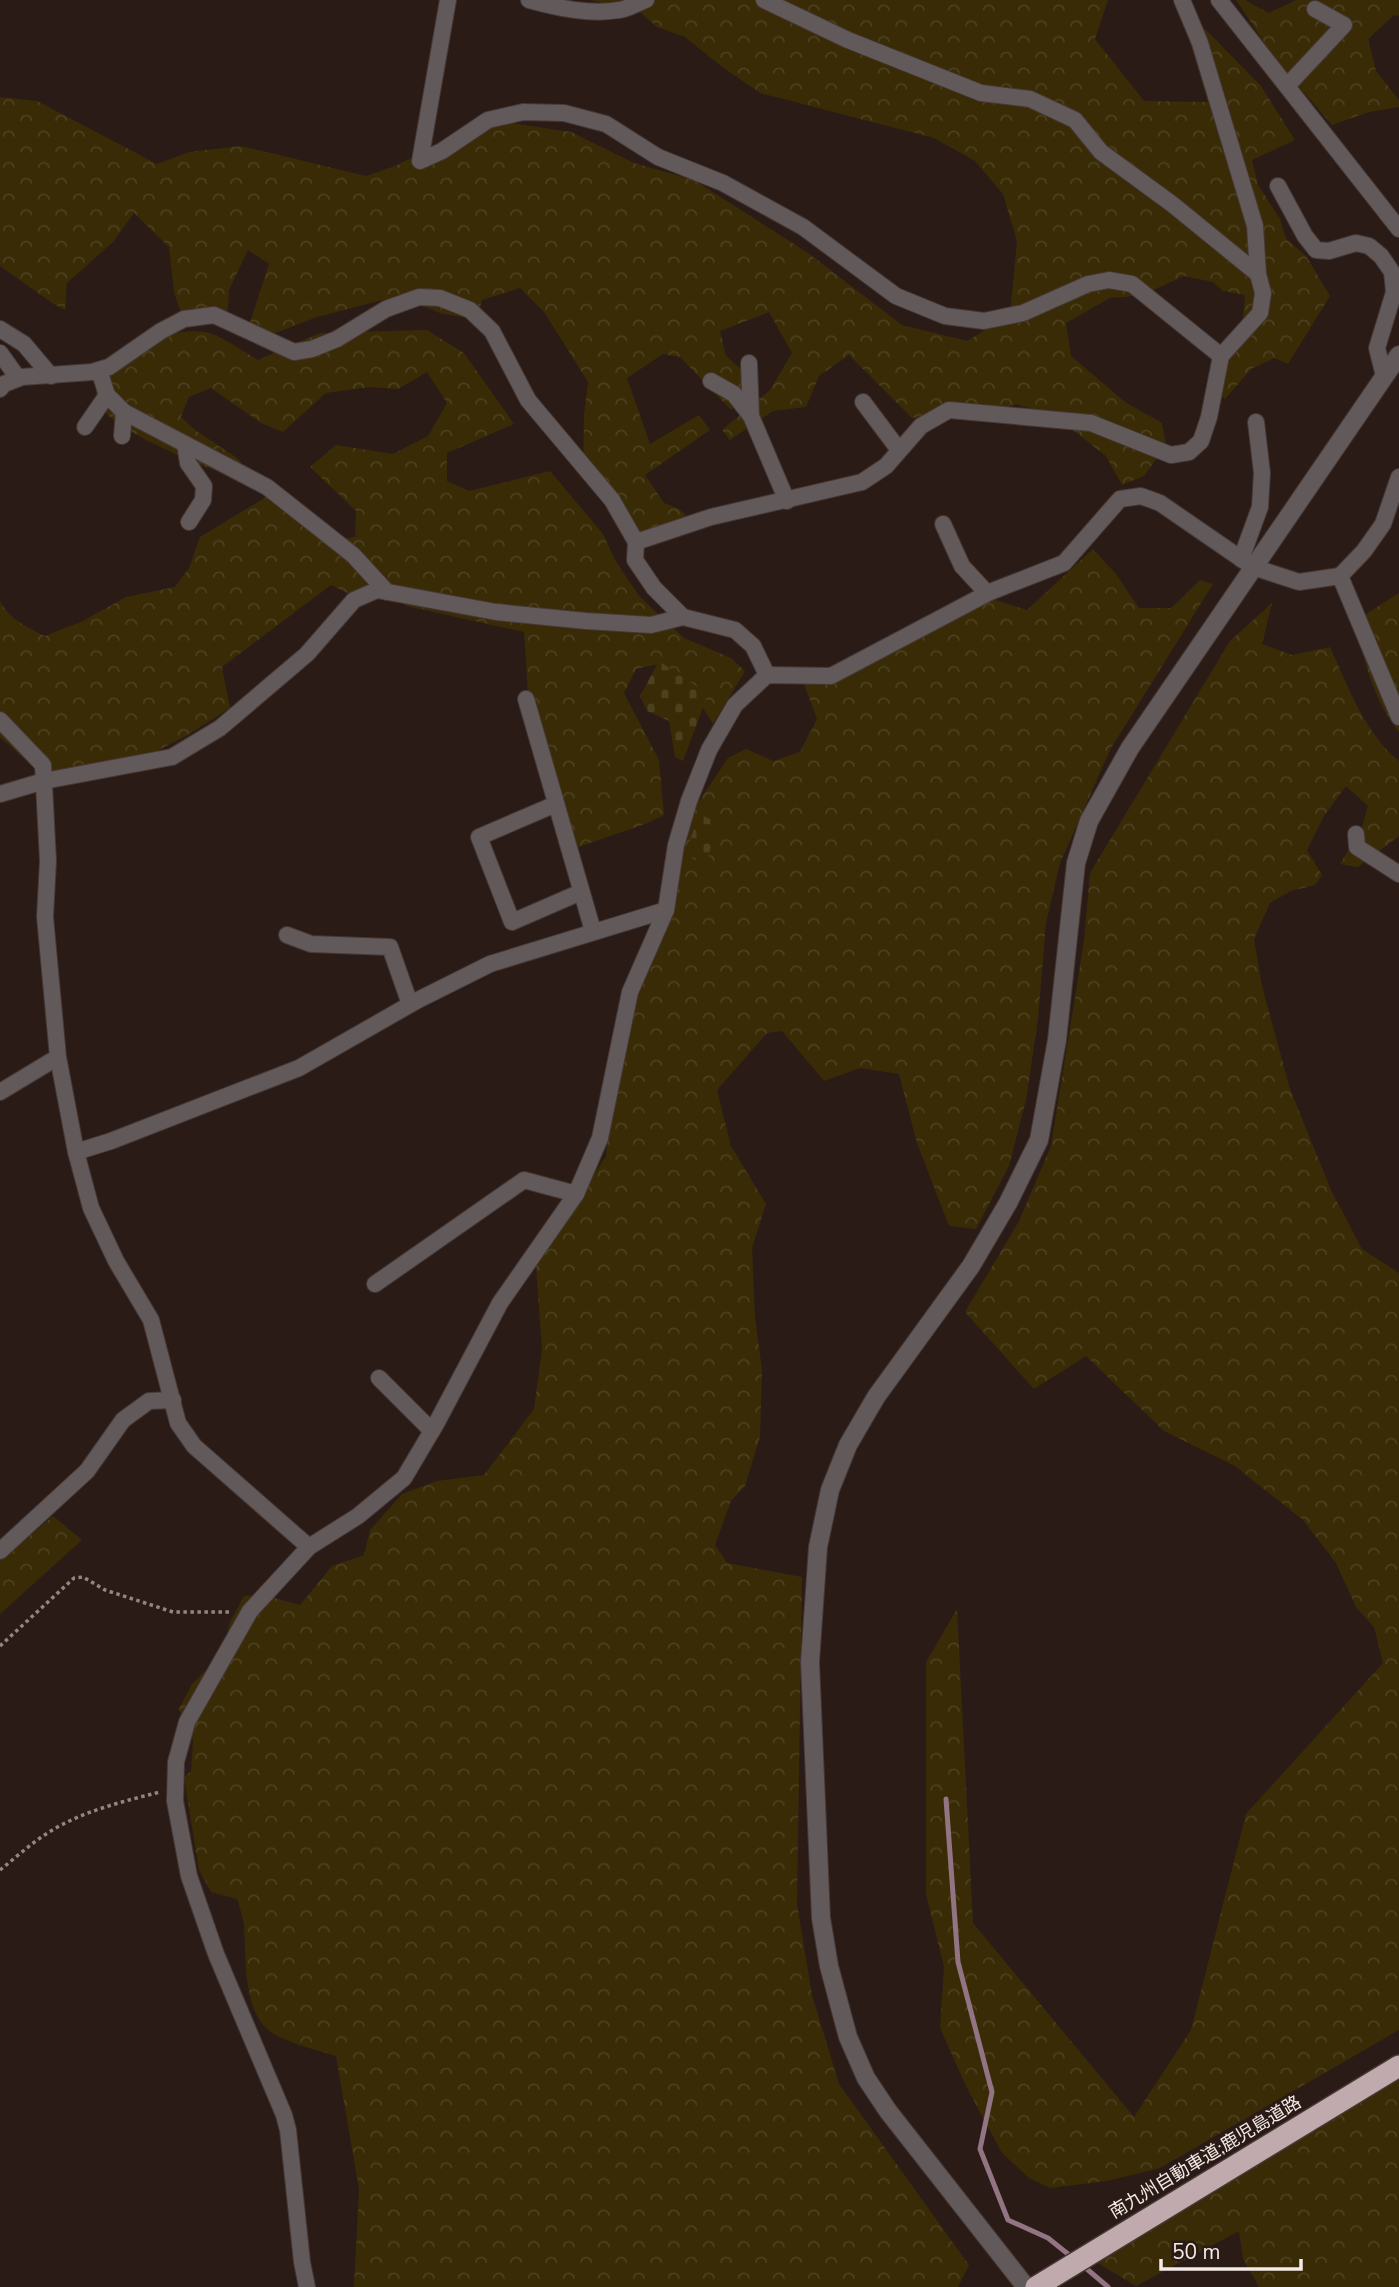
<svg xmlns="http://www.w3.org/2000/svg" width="1399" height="2287" font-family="'Nunito Sans','Noto Sans JP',sans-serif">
<defs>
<pattern id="forest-crowns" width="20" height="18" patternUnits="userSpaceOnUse" patternTransform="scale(1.75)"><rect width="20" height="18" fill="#382b06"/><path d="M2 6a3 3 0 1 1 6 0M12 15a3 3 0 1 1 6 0" fill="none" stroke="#4c401e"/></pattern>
<pattern id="cemetery-stones" width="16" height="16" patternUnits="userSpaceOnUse" patternTransform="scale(1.75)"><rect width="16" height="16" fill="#382b06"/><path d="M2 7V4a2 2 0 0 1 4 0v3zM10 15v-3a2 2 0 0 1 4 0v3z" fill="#4c401e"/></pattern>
</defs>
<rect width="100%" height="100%" fill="#2a1b17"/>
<g fill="url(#forest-crowns)">
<path d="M 590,0 L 1108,0 L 1095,39 L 1144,101 L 1208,102 L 1179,6 L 1207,31 L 1261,86 L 1295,140 L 1252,160 L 1258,185 L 1280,219 L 1286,239 L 1306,256 L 1330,296 L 1288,364 L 1274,358 L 1251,369 L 1225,399 L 1217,393 L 1242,327 L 1245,295 L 1223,291 L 1213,282 L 1184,276 L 1151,291 L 1126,297 L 1110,298 L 1066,323 L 1071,356 L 1125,402 L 1162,423 L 1166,445 L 1144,476 L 1122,485 L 1106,456 L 1055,416 L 1016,404 L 994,416 L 948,415 L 912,418 L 849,355 L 819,376 L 806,407 L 773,411 L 730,440 L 722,430 L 770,390 L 792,353 L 769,312 L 720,331 L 726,356 L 757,383 L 731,410 L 680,357 L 663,354 L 627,378 L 650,444 L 699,415 L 710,430 L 645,475 L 664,503 L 679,509 L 692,521 L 655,532 L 625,532 L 583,474 L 584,415 L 588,382 L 544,312 L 520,288 L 482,300 L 477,320 L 440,313 L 405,299 L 382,300 L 314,318 L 263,338 L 249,325 L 269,264 L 248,250 L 229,290 L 227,324 L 180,310 L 174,292 L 169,247 L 134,213 L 113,242 L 67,283 L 65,310 L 52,303 L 0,266 L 0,97 L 37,101 L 157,164 L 189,152 L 241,146 L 366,176 L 395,166 L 465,132 L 511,123 L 571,132 L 634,163 L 694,180 L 808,253 L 902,325 L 967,341 L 1010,315 L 1017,241 L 1003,194 L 975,161 L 934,138 L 760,93 L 721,66 L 685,37 L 657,27 L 641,13 Z"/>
<path d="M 1236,0 L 1245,0 L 1269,13 L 1296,0 L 1399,0 L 1399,16 L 1394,15 L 1368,39 L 1376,71 L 1399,100 L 1399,107 L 1369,112 L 1332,125 L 1276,60 Z"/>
<path d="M 427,330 L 464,353 L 514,424 L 447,453 L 447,481 L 469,491 L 550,471 L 603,534 L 615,560 L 639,596 L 684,638 L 731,658 L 745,671 L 713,724 L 686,680 L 658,664 L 636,669 L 624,693 L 659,760 L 664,815 L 645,824 L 567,851 L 528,693 L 524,632 L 406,606 L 379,582 L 349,594 L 331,585 L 222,667 L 230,708 L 186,736 L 137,761 L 42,774 L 0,737 L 0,601 C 9,619 28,628 45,636 L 83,621 L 126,597 L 175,587 L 189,568 L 200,537 L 266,497 L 325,541 L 355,537 L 356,511 L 310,467 L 336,445 L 393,454 L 428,436 L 447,403 L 427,372 L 398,389 L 370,387 L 326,393 L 283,432 L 261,423 L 211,388 L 189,397 L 181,417 L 195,430 L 237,458 L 262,488 C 229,476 114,435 99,404 C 92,389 98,378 104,363 C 133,347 175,325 209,333 C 223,337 244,352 258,360 L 320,333 Z"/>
<path d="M 1093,549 L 1116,574 L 1139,608 L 1171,608 L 1200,580 L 1213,584 L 1110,750 L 1060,863 L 1046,923 L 1038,1019 L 1026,1100 L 1009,1166 L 976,1229 L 949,1226 L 917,1143 L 899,1074 L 860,1068 L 824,1081 L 782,1031 L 767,1033 L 717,1090 L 731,1146 L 766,1204 L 752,1248 L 755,1317 L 762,1370 L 760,1437 L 745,1486 L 731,1501 L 715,1545 L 727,1563 L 802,1577 L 797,1904 L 812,1995 L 839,2084 L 969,2265 L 958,2287 L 354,2287 L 359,2189 L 336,2056 C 318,2050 280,2042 266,2028 C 243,2006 246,1955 244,1925 C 243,1917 240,1908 237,1899 L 211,1892 L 199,1870 L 184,1777 L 191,1771 L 193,1740 L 179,1709 L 192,1684 L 222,1655 L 230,1622 L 244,1596 L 263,1595 L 300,1605 L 332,1566 L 364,1555 L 370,1530 L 402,1494 L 437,1481 L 484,1475 L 534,1409 L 542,1349 L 536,1265 L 606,1156 L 622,999 L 662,938 L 687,819 L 728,758 L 746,749 L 773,761 L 800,752 L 817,719 L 804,684 L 980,595 L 1027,610 Z"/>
<path d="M 1399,593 L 1399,732 C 1373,700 1364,661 1355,621 Z"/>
<path d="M 1272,603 L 1262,644 L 1292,655 L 1330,647 C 1348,686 1365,734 1399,761 L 1399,836 L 1358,867 L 1340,864 L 1361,830 L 1368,806 L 1346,786 L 1324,816 L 1307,850 L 1322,875 L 1315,885 L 1291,891 L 1270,903 L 1254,939 L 1262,986 L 1290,1089 L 1331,1190 L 1362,1249 L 1399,1273 L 1399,2030 L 1160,2168 L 1107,2181 L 1050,2188 L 1029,2178 L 1002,2153 L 967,2088 L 940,2028 L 944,1967 L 926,1894 L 926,1662 L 957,1609 L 973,1923 L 1134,2117 L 1191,2030 L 1246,1814 L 1383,1663 L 1374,1627 L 1356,1607 L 1336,1563 L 1303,1520 L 1235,1466 L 1164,1431 L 1086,1356 L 1034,1389 L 965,1312 L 1019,1221 L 1051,1146 L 1084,941 L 1090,873 L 1230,641 Z"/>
<path d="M 53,1516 L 82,1540 L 0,1614 L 0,1561 Z"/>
<path d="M 1399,2080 L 1399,2287 L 1259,2287 L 1243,2259 L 1239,2231 L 1136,2286 L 1091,2259 L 1162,2214 L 1275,2154 Z"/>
</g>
<g fill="url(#cemetery-stones)">
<path d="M 659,661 L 708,694 L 683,761 L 675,757 L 669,721 L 647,711 L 640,696 Z"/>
<path d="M 704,816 L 717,823 L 706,866 L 686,855 L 695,825 Z"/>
</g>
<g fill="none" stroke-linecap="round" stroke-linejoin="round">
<g stroke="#927483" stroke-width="5">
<path d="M 946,1799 L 958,1962 L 992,2092 L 980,2149 L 1008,2220 L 1048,2238 L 1073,2258"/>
<path d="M 1081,2264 L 1108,2287"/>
</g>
<defs>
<g id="minor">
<path d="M 448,0 L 420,161 L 442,151 L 488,120 L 523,112 L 564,113 L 606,124 L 658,157 L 723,183 L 803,227 L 896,296 L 945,316 L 984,321 L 1023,313 L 1088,284 L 1109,280 L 1132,284 L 1221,356"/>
<path d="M 529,0 C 558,8 590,15 619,10 C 628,9 637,3 646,0"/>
<path d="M 764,0 L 848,40 L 981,93 L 1030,99 L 1075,120 L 1101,152 L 1172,204 L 1258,274"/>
<path d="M 1219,0 L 1399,229"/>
<path d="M 1287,86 L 1344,25 L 1315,9"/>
<path d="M 1278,186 L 1305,236 L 1316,250 L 1329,251 L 1356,243 L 1369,246 L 1381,256 L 1392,272 L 1394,292 L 1377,348 L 1384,376"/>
<path d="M 0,329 L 24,344 L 51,376"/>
<path d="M 0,353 L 18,378"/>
<path d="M 749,363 L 751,416"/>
<path d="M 99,370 L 107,395 L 124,412 L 267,487 L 353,555 L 387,592"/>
<path d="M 711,381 L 734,394 L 751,416 L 787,501"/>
<path d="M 0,389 L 4,384 L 22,377 L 92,372 L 109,367 L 161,331 L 184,319 L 214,315 L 294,352 L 312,349 L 337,339 L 386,309 L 419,297 L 440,298 L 470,310 L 492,331 L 528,400 L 612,500 L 636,542 L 635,560 L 654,588 L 683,617"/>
<path d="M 863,402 L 899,450"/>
<path d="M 85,427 L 107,395"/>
<path d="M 122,436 L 124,412"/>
<path d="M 185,444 L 188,463 L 204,486 L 203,500 L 189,522"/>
<path d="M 943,524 L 962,566 L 987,593"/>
<path d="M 636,542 L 711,517 L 862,482 L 886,466 L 921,426 L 949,410 L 1091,423 L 1171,455 L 1189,452 L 1201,441 L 1209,417 L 1221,356 L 1260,313 L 1263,293 L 1258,274 L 1255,226 L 1200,43 L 1182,0"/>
<path d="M 1241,559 L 1260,507 L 1262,473 L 1256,422"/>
<path d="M 1340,576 L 1364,551 L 1383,524 L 1399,477"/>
<path d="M 526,699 L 593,931"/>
<path d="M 0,720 L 43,765 L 48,861 L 45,917 L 58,1057 L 76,1152 L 91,1208 L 116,1261 L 151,1320 L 178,1423 L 194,1446 L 309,1547"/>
<path d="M 0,794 L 44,781 L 172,757 L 220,728 L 307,654 L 354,600 L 377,590 L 496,612 L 586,621 L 651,625 L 683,617 L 735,630 L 753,646 L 767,675"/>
<path d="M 556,804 L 479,837 L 512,922 L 581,892"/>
<path d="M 1356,834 L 1357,847 L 1399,874"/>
<path d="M 287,935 L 311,944 L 390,947 L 410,1004"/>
<path d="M 0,1092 L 58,1057"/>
<path d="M 76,1152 L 111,1141 L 299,1068 L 418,1000 L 490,964 L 666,910"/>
<path d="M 375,1284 L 524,1180 L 576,1194"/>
<path d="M 379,1378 L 432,1431"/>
<path d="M 0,1551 L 87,1471 L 123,1420 L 149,1401 L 173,1400"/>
<path d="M 307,2287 L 302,2262 L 288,2130 L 284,2115 L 216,1954 L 189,1876 L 175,1801 L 176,1762 L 187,1722 L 250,1611 L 309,1547 L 358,1516 L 404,1478 L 436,1424 L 500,1303 L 576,1194 L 600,1138 L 630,992 L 666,910 L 676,845 L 689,801 L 709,750 L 735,705 L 767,675 L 831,676 L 990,592 L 1064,563 L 1120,499 L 1141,496 L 1160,503 L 1253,567 L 1299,582 L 1340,576 L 1399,717"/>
</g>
<path id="tertiary" d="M 1026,2287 L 888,2111 L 866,2078 L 848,2037 L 829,1966 L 821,1918 L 810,1662 L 818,1547 L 830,1490 L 848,1445 L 876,1397 L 971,1266 L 1008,1203 L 1039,1140 L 1057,1040 L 1076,863 L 1089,821 L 1130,748 L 1399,355"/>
<path id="motorway" d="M 1036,2287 L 1399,2066"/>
</defs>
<use href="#minor" stroke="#463834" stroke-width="18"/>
<use href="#tertiary" stroke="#463834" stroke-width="20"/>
<use href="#motorway" stroke="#463834" stroke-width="24"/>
<g stroke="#938682" stroke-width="3.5" stroke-dasharray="3.5 3.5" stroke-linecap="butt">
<path d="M 0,1646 L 74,1578 L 83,1577 L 105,1590 L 173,1612 L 230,1612"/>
<path d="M 0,1870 C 14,1859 28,1846 43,1836 C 78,1812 121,1802 160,1792"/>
</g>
<use href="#minor" stroke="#62595a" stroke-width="16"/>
<use href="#tertiary" stroke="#62595a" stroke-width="18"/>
<use href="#motorway" stroke="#c0aaad" stroke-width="21"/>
</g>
<g text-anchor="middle" stroke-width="6" stroke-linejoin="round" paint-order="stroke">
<g font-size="18" fill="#f5eae7" stroke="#2a1b17">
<text transform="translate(1205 2157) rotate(-31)" y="6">南九州自動車道;鹿児島道路</text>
</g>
</g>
<path d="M1161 2259v10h140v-10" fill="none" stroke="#f5eae7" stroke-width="3.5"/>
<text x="1172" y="2259" font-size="21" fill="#f5eae7" stroke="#2a1b17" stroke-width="5" paint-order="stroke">50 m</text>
</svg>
